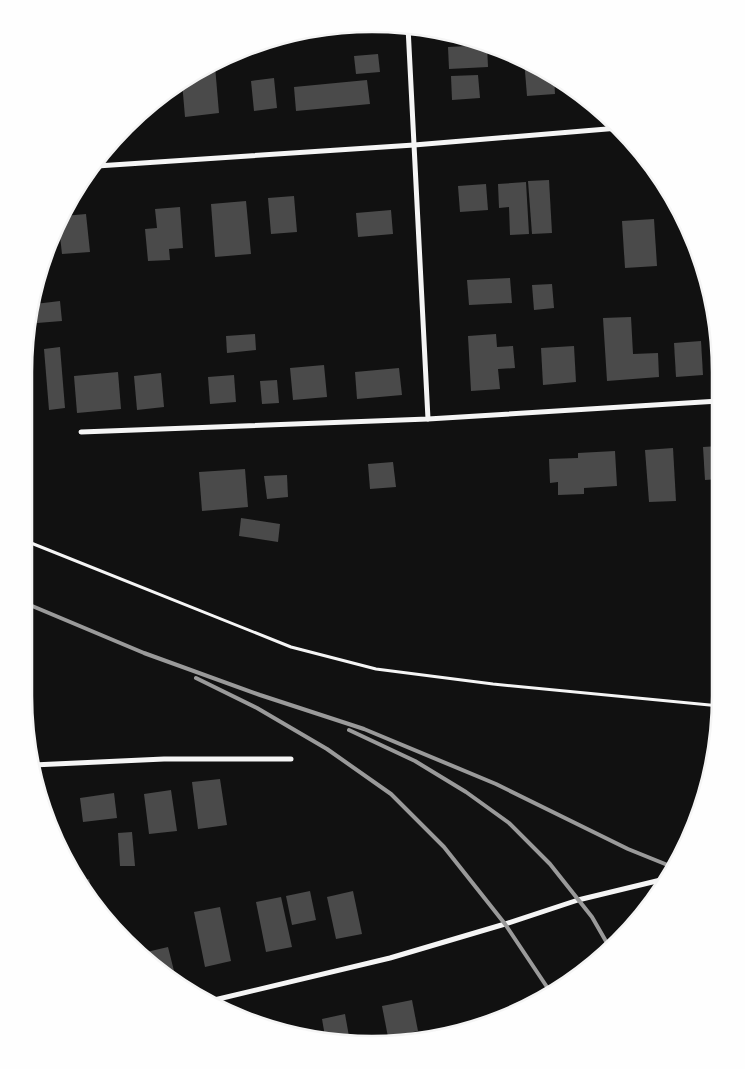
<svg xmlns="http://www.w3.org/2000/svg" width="745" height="1069" font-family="Raleway,sans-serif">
<rect width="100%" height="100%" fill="#111"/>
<g fill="#4a4a4a">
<path d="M 487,45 L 488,67 L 449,69 L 448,47 Z"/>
<path d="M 378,54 L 380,72 L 356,74 L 354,56 Z"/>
<path d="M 524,59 L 554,76 L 555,94 L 527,96 Z"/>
<path d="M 215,66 L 219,113 L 185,117 L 182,82 L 198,71 L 206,67 Z"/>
<path d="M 478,75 L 480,98 L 452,100 L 451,76 Z"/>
<path d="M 274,78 L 277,108 L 254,111 L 251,81 Z"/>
<path d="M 367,80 L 370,104 L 296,111 L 294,87 Z"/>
<path d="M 549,180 L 552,233 L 532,234 L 528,181 Z"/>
<path d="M 526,182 L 529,234 L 510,235 L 509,207 L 499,208 L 498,184 Z"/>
<path d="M 486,184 L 488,210 L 460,212 L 458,186 Z"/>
<path d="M 294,196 L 297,232 L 271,234 L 268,198 Z"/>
<path d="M 246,201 L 251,254 L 215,257 L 211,204 Z"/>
<path d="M 180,207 L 183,248 L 169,249 L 170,260 L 148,261 L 145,229 L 157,228 L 155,209 Z"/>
<path d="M 391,210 L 393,234 L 358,237 L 356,213 Z"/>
<path d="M 86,214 L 90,252 L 62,254 L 59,227 L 64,216 Z"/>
<path d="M 654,219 L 657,266 L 625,268 L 622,221 Z"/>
<path d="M 510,278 L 512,303 L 469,305 L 467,280 Z"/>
<path d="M 552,284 L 554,308 L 534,310 L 532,285 Z"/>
<path d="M 60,301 L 62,321 L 37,323 L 35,304 Z"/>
<path d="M 631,317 L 633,354 L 658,353 L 659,377 L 607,381 L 603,318 Z"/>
<path d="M 255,334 L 256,350 L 227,353 L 226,336 Z"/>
<path d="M 496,334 L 497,347 L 513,346 L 515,368 L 498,369 L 500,389 L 471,391 L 468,336 Z"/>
<path d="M 701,341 L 703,375 L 676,377 L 674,343 Z"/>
<path d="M 574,346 L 576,382 L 543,385 L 541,348 Z"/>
<path d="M 60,347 L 65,408 L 49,410 L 44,349 Z"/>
<path d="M 324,365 L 327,397 L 293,400 L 290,368 Z"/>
<path d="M 399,368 L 402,395 L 357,399 L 355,372 Z"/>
<path d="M 118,372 L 121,409 L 77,413 L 74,376 Z"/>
<path d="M 161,373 L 164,407 L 137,410 L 134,376 Z"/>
<path d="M 234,375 L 236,402 L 210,404 L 208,377 Z"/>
<path d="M 277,380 L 279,403 L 262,404 L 260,381 Z"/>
<path d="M 719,446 L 719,479 L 705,480 L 703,447 Z"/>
<path d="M 673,448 L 676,501 L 649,502 L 645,450 Z"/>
<path d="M 615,451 L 617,486 L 584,488 L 584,494 L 558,495 L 558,482 L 550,483 L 549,459 L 578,458 L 578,453 Z"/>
<path d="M 393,462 L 396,487 L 370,489 L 368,464 Z"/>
<path d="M 245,469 L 248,507 L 202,511 L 199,472 Z"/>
<path d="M 287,475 L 288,497 L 267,499 L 264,476 Z"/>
<path d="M 241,518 L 280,524 L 278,542 L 239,536 Z"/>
<path d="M 220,779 L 227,825 L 198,829 L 192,782 Z"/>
<path d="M 171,790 L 177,831 L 149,834 L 144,794 Z"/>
<path d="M 114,793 L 117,818 L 83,822 L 80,798 Z"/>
<path d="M 132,832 L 135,866 L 120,866 L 118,833 Z"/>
<path d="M 89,879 L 94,901 L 92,901 L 82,890 L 78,881 Z"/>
<path d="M 310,891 L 316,920 L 292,925 L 286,896 Z"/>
<path d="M 353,891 L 362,934 L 336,939 L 327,897 Z"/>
<path d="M 281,897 L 292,947 L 266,952 L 256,902 Z"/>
<path d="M 220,907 L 231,961 L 205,967 L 194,912 Z"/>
<path d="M 168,947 L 175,975 L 171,976 L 143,959 L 138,954 Z"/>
<path d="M 412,1000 L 418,1031 L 388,1037 L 382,1006 Z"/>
<path d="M 345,1014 L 350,1042 L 326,1042 L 322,1019 Z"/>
<path d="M 288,1024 L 289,1032 L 271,1027 Z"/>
</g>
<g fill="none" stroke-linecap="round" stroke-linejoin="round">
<path stroke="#f5f5f5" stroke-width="3" d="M 26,541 L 291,647 L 376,669 L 493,684 L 720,706"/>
<g stroke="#f5f5f5" stroke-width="5">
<path d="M 408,27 L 428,419"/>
<path d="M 97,166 L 414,145 L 619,128"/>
<path d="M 81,432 L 428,419 L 719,401"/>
<path d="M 33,765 L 164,759 L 291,759"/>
<path d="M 210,1001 L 390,958 L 505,924 L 578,900 L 669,878"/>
</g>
<g stroke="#9a9a9a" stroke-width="4">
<path d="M 25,603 L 144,653 L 260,695 L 364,729 L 496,784 L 628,849 L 675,868"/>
<path d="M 196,678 L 257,708 L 327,749 L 391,794 L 444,847 L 490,905 L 505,924 L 551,993"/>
<path d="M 349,730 L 415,761 L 466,792 L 509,823 L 550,864 L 592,917 L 611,950"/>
</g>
</g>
<path d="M0 0H745V1069H0ZM372 32H372A340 340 0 0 1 712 372V696A340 340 0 0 1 372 1036H372A340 340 0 0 1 32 696V372A340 340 0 0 1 372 32Z" fill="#fefefe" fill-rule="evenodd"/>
<path fill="none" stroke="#f5f5f5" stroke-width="2.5" d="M372 32H372A340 340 0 0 1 712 372V696A340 340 0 0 1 372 1036H372A340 340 0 0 1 32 696V372A340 340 0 0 1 372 32Z"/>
</svg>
